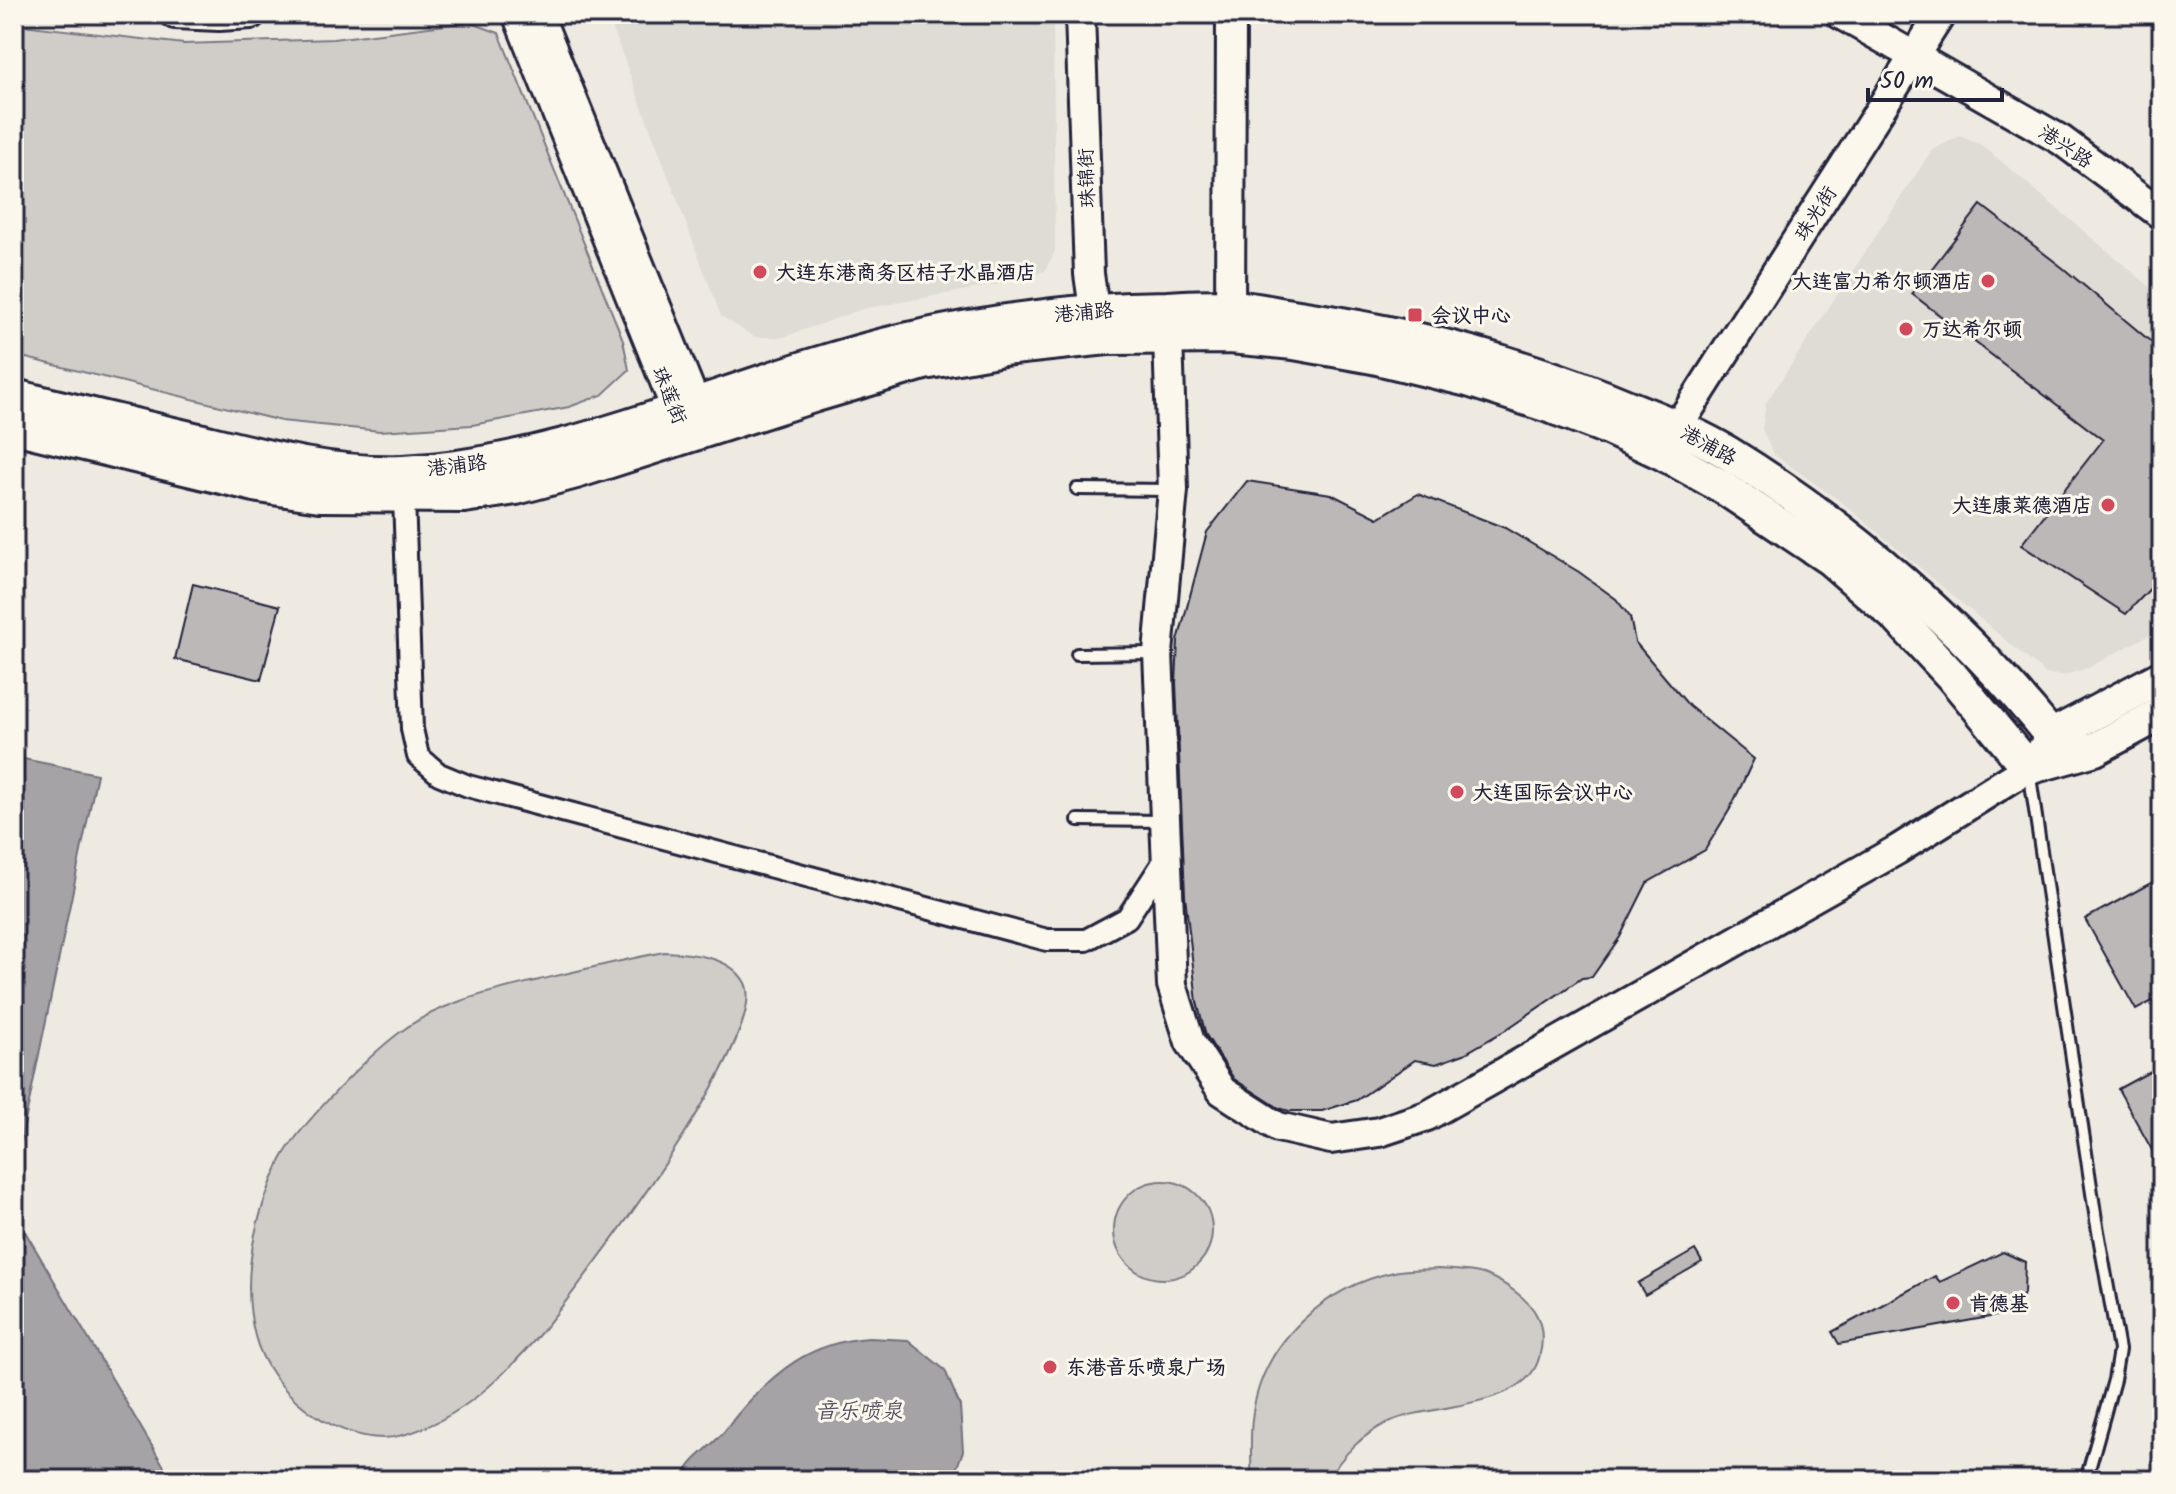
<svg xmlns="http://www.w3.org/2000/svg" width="2176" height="1494" font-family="Kalam,'LXGW WenKai TC',sans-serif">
<rect width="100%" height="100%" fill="#eeeae2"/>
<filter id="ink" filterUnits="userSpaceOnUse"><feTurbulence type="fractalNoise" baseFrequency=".0125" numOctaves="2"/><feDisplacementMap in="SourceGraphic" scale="16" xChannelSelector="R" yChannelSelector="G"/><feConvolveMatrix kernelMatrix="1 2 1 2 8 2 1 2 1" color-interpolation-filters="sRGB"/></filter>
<g filter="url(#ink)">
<g fill="#dfdbd5">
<path d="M 607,14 L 1053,14 L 1055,251 L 1045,271 L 995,285 L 862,309 L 784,337 L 754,337 L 721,316 Z"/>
<path d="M 1960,136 L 1983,146 L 2162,297 L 2162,628 L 2088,668 L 2065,675 L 2046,674 L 1844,504 L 1773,454 L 1762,429 L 1766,403 L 1932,150 Z"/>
</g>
<g fill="#d0cdc9" stroke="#797882" stroke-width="2">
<path d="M 469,22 L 499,33 L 623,340 L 629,370 L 602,395 L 569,407 L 472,425 L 380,431 L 281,421 L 14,355 L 14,24 L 184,44 L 333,39 Z"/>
<path d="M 664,952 C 690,953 731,956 745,983 C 772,1036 573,1296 533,1342 C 511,1367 488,1390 461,1408 C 440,1422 409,1437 384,1438 C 329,1438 269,1390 255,1336 C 240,1278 255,1214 281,1160 C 297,1128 368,1056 399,1033 C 439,1002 490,992 539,980 C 581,970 622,960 664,952 Z"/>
<circle cx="1163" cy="1230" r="49"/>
<path d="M 1438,1269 C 1452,1270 1472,1270 1486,1275 C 1504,1282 1529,1299 1537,1316 C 1543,1329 1543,1344 1539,1358 C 1525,1410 1429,1403 1389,1422 C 1364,1433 1341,1456 1328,1480 L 1251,1480 C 1252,1457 1249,1434 1253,1412 C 1264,1341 1325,1287 1394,1272 C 1408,1269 1423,1270 1438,1269 Z"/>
</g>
<g fill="#a6a3a7" stroke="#716f7c" stroke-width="2">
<path d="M 14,757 L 97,774 L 14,1175 Z"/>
<path d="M 14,1210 L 17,1218 L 172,1480 L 14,1480 Z"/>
<path d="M 869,1338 L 908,1340 L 945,1370 L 960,1406 L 963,1451 L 952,1480 L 682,1480 C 688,1461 705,1452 718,1438 C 726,1431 731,1422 738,1414 C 775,1371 810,1342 869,1338 Z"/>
</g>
<g fill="#bcb8b8" stroke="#22223b" stroke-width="2">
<path d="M 1981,205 L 2063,268 L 2162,351 L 2162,576 L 2126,614 L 2021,545 L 2103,440 L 1912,294 Z"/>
<path d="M 1247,481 L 1331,494 L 1378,518 L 1418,494 L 1505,528 L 1579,572 L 1616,599 L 1630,617 L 1635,642 L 1689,706 L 1754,759 L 1730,809 L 1705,850 L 1647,883 L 1620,937 L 1592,977 L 1582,978 L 1504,1031 L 1464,1054 L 1436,1064 L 1415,1060 L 1357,1100 L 1322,1111 L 1289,1111 L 1279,1108 L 1234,1079 L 1206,1035 L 1197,1002 L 1185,895 L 1176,683 L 1178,641 L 1207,532 Z"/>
<path d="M 193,584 L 280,606 L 261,680 L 175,659 Z"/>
<path d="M 2162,877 L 2162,996 L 2136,1010 L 2085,919 Z"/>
<path d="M 2162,1065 L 2162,1168 L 2118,1089 Z"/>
<path d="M 1695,1250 L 1702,1262 L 1645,1295 L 1638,1283 Z"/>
<path d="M 2003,1252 L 2025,1262 L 2024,1293 L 2017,1312 L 1839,1344 L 1832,1332 L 1935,1276 L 1940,1282 Z"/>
</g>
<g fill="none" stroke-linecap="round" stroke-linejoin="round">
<defs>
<g id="service">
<path d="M 1077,489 L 1171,490"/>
<path d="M 1077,654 L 1156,653"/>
<path d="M 2029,770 L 2096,1220 L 2119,1350 L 2114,1380 L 2086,1480"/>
<path d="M 1078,820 L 1163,821"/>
</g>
<path id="minor" d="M 404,497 L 412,729 L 418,756 L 439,774 L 468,786 L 1047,940 L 1086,940 L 1127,918 L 1166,858"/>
<g id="secondary">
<path d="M 175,14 L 219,16 L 251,14"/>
<path d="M 517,14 L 686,434 L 696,434 L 704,425 L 538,14"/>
<path d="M 1080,14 L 1089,274 L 1094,309 L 1104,331"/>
<path d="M 1840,14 L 2061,140 L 2162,215"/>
<path d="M 1230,328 L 1231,14"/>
<path d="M 1168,337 L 1173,490 L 1158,653 L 1172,985 L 1190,1042 L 1222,1091 L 1278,1127 L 1331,1139 L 1379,1132 L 1427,1116 L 1897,850 L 2028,768 L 2041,750"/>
<path d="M 1666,445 L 1941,14"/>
</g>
<g id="primary">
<path d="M 14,396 C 78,412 143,427 207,442 C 271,458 338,475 403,472 C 578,463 736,379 904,340 C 993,320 1076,309 1167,308 C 1189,307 1211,305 1233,307 C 1255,309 1277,314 1299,317 C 1415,334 1530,365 1638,411 C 1669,423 1700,436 1728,453 C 1847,526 1964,627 2051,736 L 2162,677"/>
<path d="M 14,427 L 259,486 L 320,495 L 464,496 L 516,488 L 576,472 L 816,395 L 924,363 L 1003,349 L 1107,338 L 1230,337 L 1294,343 L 1373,357 L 1468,380 L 1555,408 L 1610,429 L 1662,453 L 1721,486 L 1830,559 L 1898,618 L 1951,675 L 2028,768 L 2095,749 L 2162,713"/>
</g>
</defs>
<use href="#service" stroke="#22223b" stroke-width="16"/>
<use href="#minor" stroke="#22223b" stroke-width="26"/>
<use href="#secondary" stroke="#22223b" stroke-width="34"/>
<use href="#primary" stroke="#22223b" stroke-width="38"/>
<use href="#service" stroke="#fbf7ec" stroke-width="10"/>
<use href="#minor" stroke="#fbf7ec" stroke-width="20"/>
<use href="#secondary" stroke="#fbf7ec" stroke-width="28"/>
<use href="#primary" stroke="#fbf7ec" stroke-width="32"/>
</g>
</g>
<g fill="#d1495b" stroke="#fbf7ec" stroke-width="3">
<circle cx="760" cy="272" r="8"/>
<circle cx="1988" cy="281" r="8"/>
<rect x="1407" y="307" width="16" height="16" rx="4"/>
<circle cx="1906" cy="329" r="8"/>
<circle cx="2108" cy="505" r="8"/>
<circle cx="1457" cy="792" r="8"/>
<circle cx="1953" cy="1303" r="8"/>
<circle cx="1050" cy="1367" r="8"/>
</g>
<g text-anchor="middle" stroke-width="6" stroke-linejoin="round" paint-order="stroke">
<g font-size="20" fill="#22223b" stroke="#fbf7ec">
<text transform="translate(2066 146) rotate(34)" y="7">港兴路</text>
<text transform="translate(1086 178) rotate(-92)" y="7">珠锦街</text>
<text transform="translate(1815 213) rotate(-57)" y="7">珠光街</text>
<text transform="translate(1084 312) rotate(-5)" y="7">港浦路</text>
<text transform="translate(670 395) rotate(68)" y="7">珠莲街</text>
<text transform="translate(1709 445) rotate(29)" y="7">港浦路</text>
<text transform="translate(457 465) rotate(-7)" y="7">港浦路</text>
</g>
<g font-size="20" font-weight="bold" fill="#22223b" stroke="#fbf7ec" text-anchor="start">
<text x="776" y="279">大连东港商务区桔子水晶酒店</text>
<text x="1972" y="288" text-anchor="end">大连富力希尔顿酒店</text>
<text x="1431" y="322">会议中心</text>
<text x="1922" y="336">万达希尔顿</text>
<text x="2092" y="512" text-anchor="end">大连康莱德酒店</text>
<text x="1473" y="799">大连国际会议中心</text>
<text x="1969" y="1310">肯德基</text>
<text x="1066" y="1374">东港音乐喷泉广场</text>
</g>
<g font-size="22" font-style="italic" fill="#575666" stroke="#fbf7ec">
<text x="859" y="1418">音乐喷泉</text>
</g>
</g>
<rect width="2176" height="1494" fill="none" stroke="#fbf7ec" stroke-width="48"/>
<rect x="24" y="24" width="2128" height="1446" fill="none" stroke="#22223b" stroke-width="3" filter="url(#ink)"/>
<path d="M1868 88v12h134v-12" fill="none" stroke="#22223b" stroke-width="4"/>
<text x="1880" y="88" font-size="24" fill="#22223b" stroke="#fbf7ec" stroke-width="6" paint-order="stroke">50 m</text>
</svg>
